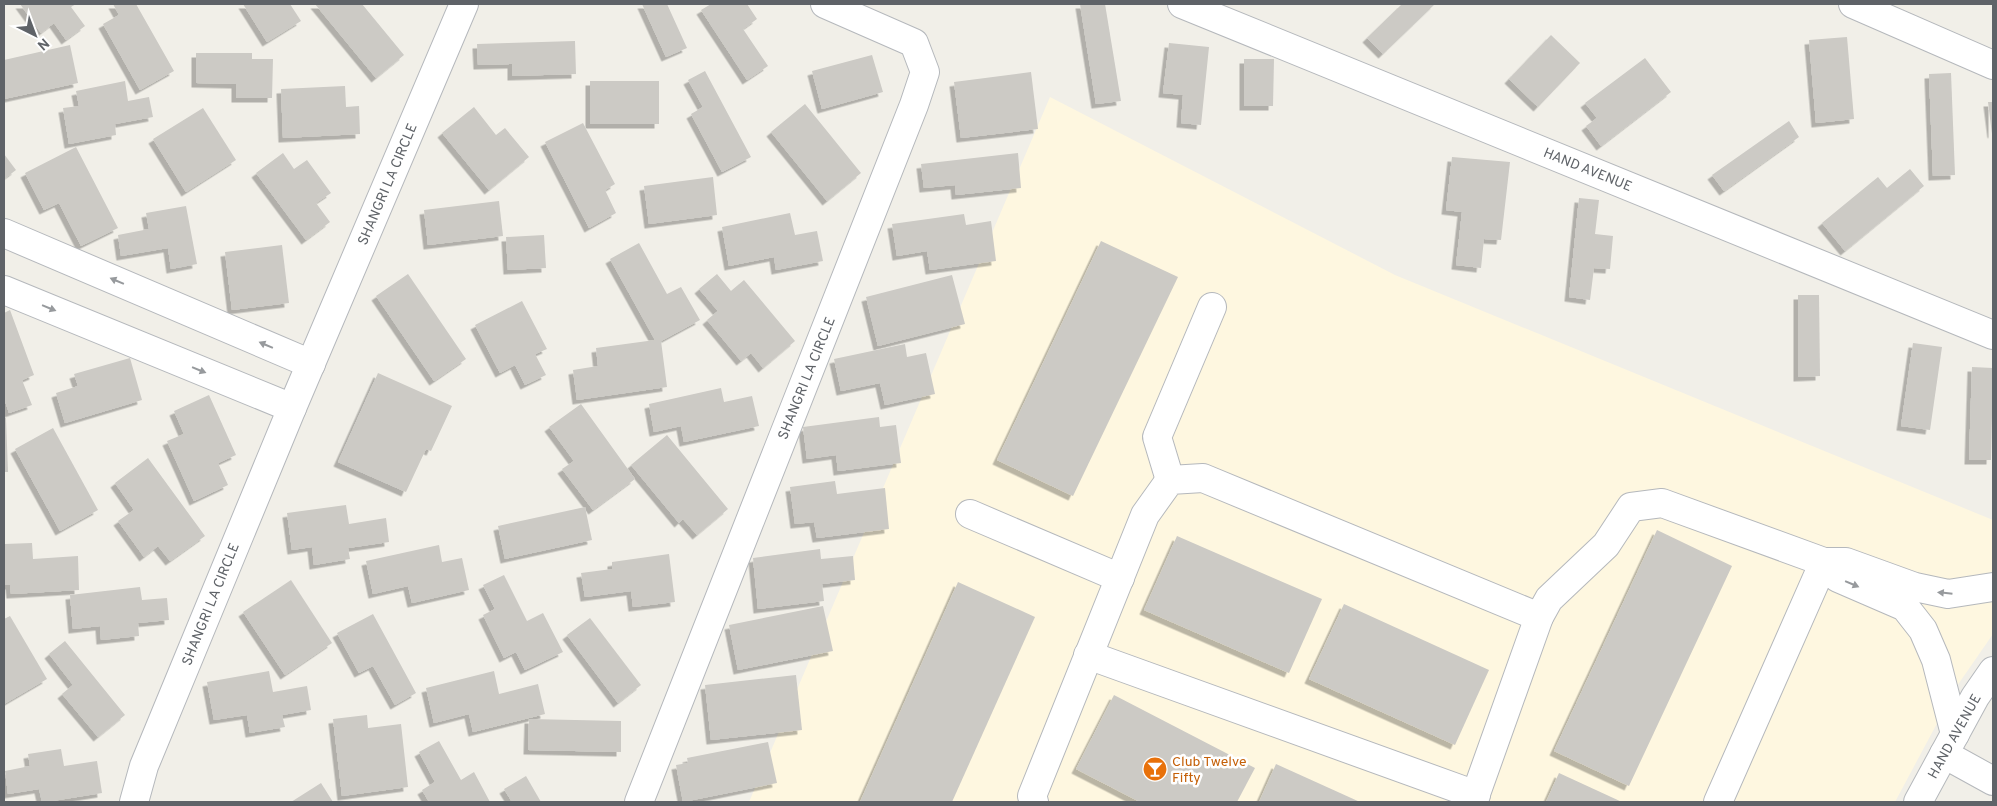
<svg xmlns="http://www.w3.org/2000/svg" width="1997" height="806" font-family="Overpass,sans-serif">
<defs>
<filter id="shadow"><feDropShadow dx="-4.5" dy="4.5" stdDeviation="0" flood-color="#0004"/></filter>
</defs>
<rect width="100%" height="100%" fill="#f1efe8"/>
<path fill="#fef7e0" d="M 1050,97 L 1395,275 L 1993,520 L 1993,634 L 1957,686 L 1895,802 L 749,802 Z"/>
<g fill="#cccac5" filter="url(#shadow)">
<path d="M 20,4 L 76,4 L 71,7 L 85,26 L 66,40 L 54,23 L 41,33 Z"/>
<path d="M 113,4 L 136,4 L 174,71 L 140,90 L 103,24 L 119,15 Z"/>
<path d="M 243,4 L 290,4 L 301,21 L 267,42 Z"/>
<path d="M 315,4 L 362,4 L 404,55 L 376,78 Z"/>
<path d="M 642,4 L 667,4 L 687,48 L 666,57 Z"/>
<path d="M 711,4 L 747,4 L 757,19 L 743,29 L 768,66 L 747,80 L 701,10 Z"/>
<path d="M 1080,4 L 1105,4 L 1121,101 L 1096,104 Z"/>
<path d="M 1402,4 L 1435,4 L 1383,54 L 1367,38 Z"/>
<path d="M 1551,35 L 1580,63 L 1538,107 L 1509,79 Z"/>
<path d="M 1847,37 L 1854,119 L 1816,123 L 1809,40 Z"/>
<path d="M 575,41 L 576,74 L 512,76 L 512,64 L 478,65 L 477,44 Z"/>
<path d="M 1169,43 L 1209,47 L 1201,125 L 1181,123 L 1183,95 L 1163,93 Z"/>
<path d="M 70,45 L 78,83 L 4,99 L 4,60 Z"/>
<path d="M 196,53 L 252,53 L 252,59 L 273,59 L 272,98 L 236,98 L 236,84 L 196,83 Z"/>
<path d="M 872,55 L 883,92 L 822,109 L 812,71 Z"/>
<path d="M 1645,58 L 1671,92 L 1601,146 L 1586,126 L 1597,118 L 1585,103 Z"/>
<path d="M 1244,59 L 1274,59 L 1273,106 L 1244,106 Z"/>
<path d="M 705,71 L 751,157 L 722,172 L 691,114 L 703,107 L 688,80 Z"/>
<path d="M 1031,72 L 1038,129 L 961,138 L 954,82 Z"/>
<path d="M 1951,73 L 1955,175 L 1933,176 L 1929,74 Z"/>
<path d="M 125,81 L 128,101 L 149,97 L 153,117 L 115,124 L 116,135 L 69,144 L 63,108 L 79,106 L 76,91 Z"/>
<rect x="590" y="81" width="69" height="43"/>
<path d="M 345,86 L 346,107 L 359,106 L 360,134 L 283,138 L 281,89 Z"/>
<path d="M 1988,102 L 1993,102 L 1993,133 L 1992,134 Z"/>
<path d="M 805,104 L 861,173 L 827,201 L 771,132 Z"/>
<path d="M 474,107 L 496,135 L 505,128 L 529,157 L 489,190 L 442,133 Z"/>
<path d="M 203,108 L 236,160 L 186,192 L 153,139 Z"/>
<path d="M 1789,121 L 1799,137 L 1724,191 L 1712,175 Z"/>
<path d="M 583,123 L 615,184 L 605,190 L 616,213 L 589,228 L 545,142 Z"/>
<path d="M 76,147 L 118,228 L 81,246 L 59,203 L 44,210 L 25,173 Z"/>
<path d="M 283,153 L 294,169 L 307,160 L 331,193 L 316,203 L 330,222 L 306,240 L 256,173 Z"/>
<path d="M 1018,153 L 1021,188 L 956,195 L 955,185 L 924,188 L 921,164 Z"/>
<path d="M 4,154 L 16,170 L 4,179 Z"/>
<path d="M 1452,157 L 1510,162 L 1501,240 L 1484,239 L 1481,268 L 1456,265 L 1462,212 L 1446,210 Z"/>
<path d="M 1910,169 L 1924,186 L 1845,251 L 1822,223 L 1878,177 L 1887,188 Z"/>
<path d="M 713,177 L 717,215 L 649,224 L 644,186 Z"/>
<path d="M 1579,198 L 1599,200 L 1595,234 L 1613,236 L 1610,269 L 1594,268 L 1590,300 L 1569,297 Z"/>
<path d="M 499,201 L 503,236 L 428,245 L 424,210 Z"/>
<path d="M 186,206 L 197,264 L 171,269 L 168,248 L 121,256 L 118,235 L 149,229 L 146,213 Z"/>
<path d="M 790,213 L 795,235 L 817,231 L 823,261 L 776,270 L 774,257 L 729,266 L 722,227 Z"/>
<path d="M 964,214 L 966,225 L 991,221 L 996,261 L 930,270 L 927,251 L 897,256 L 892,224 Z"/>
<path d="M 544,235 L 546,268 L 508,270 L 506,237 Z"/>
<path d="M 1101,241 L 1178,277 L 1073,496 L 997,460 Z"/>
<path d="M 639,243 L 667,294 L 681,287 L 700,320 L 661,341 L 667,387 L 577,400 L 573,370 L 598,366 L 596,348 L 655,340 L 610,259 Z"/>
<path d="M 282,245 L 289,303 L 232,310 L 225,252 Z"/>
<path d="M 408,274 L 466,359 L 434,381 L 376,296 Z"/>
<path d="M 717,274 L 731,291 L 744,280 L 795,341 L 763,368 L 751,353 L 741,361 L 707,320 L 718,311 L 699,289 Z"/>
<path d="M 952,275 L 965,324 L 878,346 L 866,297 Z"/>
<path d="M 1798,295 L 1819,295 L 1820,376 L 1798,377 Z"/>
<path d="M 522,301 L 547,349 L 535,354 L 546,375 L 525,385 L 515,365 L 500,373 L 475,325 Z"/>
<path d="M 10,310 L 34,375 L 22,380 L 32,405 L 9,413 L 4,398 L 4,313 Z"/>
<path d="M 1913,343 L 1942,347 L 1930,430 L 1901,426 Z"/>
<path d="M 905,344 L 907,357 L 926,353 L 935,394 L 885,405 L 880,383 L 841,391 L 834,359 Z"/>
<path d="M 130,358 L 142,400 L 65,423 L 56,393 L 78,386 L 74,374 Z"/>
<path d="M 1972,367 L 1993,368 L 1991,460 L 1969,460 Z"/>
<path d="M 378,373 L 452,406 L 431,451 L 426,449 L 406,492 L 338,462 Z"/>
<path d="M 721,388 L 724,402 L 752,396 L 759,426 L 684,442 L 681,426 L 654,432 L 649,404 Z"/>
<path d="M 209,395 L 236,455 L 218,463 L 228,485 L 194,501 L 167,441 L 184,434 L 174,411 Z"/>
<path d="M 581,404 L 635,479 L 593,510 L 562,469 L 574,461 L 549,427 Z"/>
<path d="M 879,417 L 880,427 L 896,425 L 901,463 L 838,471 L 836,455 L 807,459 L 803,427 Z"/>
<path d="M 4,418 L 6,418 L 8,472 L 4,472 Z"/>
<path d="M 53,428 L 98,510 L 60,531 L 15,449 Z"/>
<path d="M 667,435 L 728,509 L 697,535 L 683,519 L 679,523 L 631,465 Z"/>
<path d="M 148,458 L 205,536 L 170,561 L 158,546 L 144,557 L 118,521 L 134,510 L 115,483 Z"/>
<path d="M 835,481 L 837,494 L 885,488 L 889,529 L 817,538 L 814,522 L 795,524 L 790,487 Z"/>
<path d="M 346,505 L 349,524 L 386,518 L 389,542 L 348,548 L 350,559 L 314,565 L 312,547 L 292,550 L 287,513 Z"/>
<path d="M 585,507 L 592,540 L 505,559 L 498,526 Z"/>
<path d="M 1657,530 L 1732,566 L 1629,786 L 1554,751 Z"/>
<path d="M 1177,536 L 1322,599 L 1289,673 L 1144,610 Z"/>
<path d="M 32,543 L 33,559 L 78,556 L 79,590 L 11,594 L 10,585 L 4,585 L 4,544 Z"/>
<path d="M 439,545 L 442,562 L 462,558 L 469,590 L 412,603 L 408,586 L 373,594 L 366,561 Z"/>
<path d="M 820,549 L 821,559 L 853,556 L 855,580 L 822,584 L 824,601 L 758,609 L 753,558 Z"/>
<path d="M 669,554 L 675,602 L 633,607 L 631,591 L 585,597 L 581,573 L 612,569 L 612,562 Z"/>
<path d="M 504,575 L 527,621 L 543,613 L 563,652 L 525,670 L 516,652 L 504,658 L 483,615 L 495,609 L 483,585 Z"/>
<path d="M 291,580 L 332,643 L 285,675 L 243,612 Z"/>
<path d="M 958,582 L 1035,617 L 952,802 L 860,802 Z"/>
<path d="M 140,587 L 142,600 L 167,598 L 169,620 L 138,623 L 139,636 L 101,640 L 100,626 L 73,629 L 70,595 Z"/>
<path d="M 1344,604 L 1489,670 L 1455,745 L 1309,679 Z"/>
<path d="M 823,606 L 833,651 L 738,670 L 729,625 Z"/>
<path d="M 373,614 L 416,693 L 395,705 L 373,666 L 359,673 L 337,633 Z"/>
<path d="M 10,616 L 47,679 L 4,704 L 4,619 Z"/>
<path d="M 590,618 L 641,685 L 618,703 L 567,635 Z"/>
<path d="M 65,641 L 125,715 L 98,737 L 62,694 L 73,685 L 49,654 Z"/>
<path d="M 269,671 L 273,692 L 307,686 L 311,710 L 282,715 L 285,727 L 250,733 L 247,715 L 214,720 L 207,682 Z"/>
<path d="M 494,671 L 499,694 L 538,684 L 545,714 L 473,732 L 469,714 L 434,723 L 426,688 Z"/>
<path d="M 796,675 L 802,730 L 711,740 L 705,685 Z"/>
<path d="M 1114,695 L 1255,768 L 1237,802 L 1140,802 L 1076,769 Z"/>
<path d="M 367,715 L 368,728 L 401,724 L 408,787 L 342,796 L 333,719 Z"/>
<path d="M 529,719 L 621,721 L 621,752 L 528,750 Z"/>
<path d="M 439,741 L 461,780 L 474,772 L 490,802 L 429,802 L 422,790 L 435,782 L 419,752 Z"/>
<path d="M 768,742 L 777,783 L 683,802 L 676,765 L 688,763 L 687,758 Z"/>
<path d="M 61,749 L 64,766 L 97,761 L 102,793 L 46,802 L 42,802 L 39,789 L 8,794 L 5,771 L 30,766 L 28,754 Z"/>
<path d="M 1276,764 L 1360,802 L 1259,802 Z"/>
<path d="M 1559,773 L 1622,802 L 1546,802 Z"/>
<path d="M 526,776 L 541,802 L 512,802 L 504,789 Z"/>
<path d="M 321,783 L 333,802 L 291,802 Z"/>
</g>
<g fill="none" stroke-linecap="round" stroke-linejoin="round">
<defs>
<g id="minor">
<path d="M 1182,4 L 1993,335"/>
<path d="M 1853,4 L 1993,65"/>
<path d="M 4,233 L 311,364"/>
<path d="M 4,290 L 292,408"/>
<path d="M 1170,480 L 1157,437 L 1212,307"/>
<path d="M 970,514 L 1120,578"/>
<path d="M 1088,655 L 1476,795"/>
<path d="M 1955,734 L 1936,660 L 1923,630 L 1905,607 L 1838,578 L 1824,562 L 1846,562 L 1915,587 L 1948,594 L 1993,587"/>
<path d="M 1944,754 L 1993,781"/>
<path d="M 134,802 L 144,766 L 292,408 L 464,4"/>
<path d="M 639,802 L 914,105 L 925,72 L 914,43 L 825,4"/>
<path d="M 1034,802 L 1032,796 L 1145,515 L 1170,480 L 1203,478 L 1539,617 L 1549,599 L 1606,545 L 1631,507 L 1662,503 L 1824,562 L 1718,802"/>
<path d="M 1473,802 L 1539,617"/>
<path d="M 1918,802 L 1975,697 L 1993,671"/>
</g>
</defs>
<use href="#minor" stroke="#b5b8bc" stroke-width="30"/>
<use href="#minor" stroke="#fff" stroke-width="28"/>
</g>
<defs><path id="oneway-solid" d="M-6-.8H1V-3.2L6.5 0L1 3.2V.8H-6Z" transform="scale(1.25)"/></defs>
<g fill="#979a9d">
<use href="#oneway-solid" transform="translate(117 281) rotate(-157)"/>
<use href="#oneway-solid" transform="translate(49 308) rotate(22)"/>
<use href="#oneway-solid" transform="translate(266 345) rotate(-157)"/>
<use href="#oneway-solid" transform="translate(199 370) rotate(22)"/>
<use href="#oneway-solid" transform="translate(1852 584) rotate(23)"/>
<use href="#oneway-solid" transform="translate(1945 593) rotate(-174)"/>
</g>
<defs>
<symbol id="bar-disc" viewBox="-11 -11 22 22"><circle r="9.5" fill="#e8710a" stroke="#fff"/><path d="M-6-5H6L.8 .8V4.5H3.5V6h-7V4.5H-.8V.8Z" fill="#fff"/></symbol>
</defs>
<g fill-rule="evenodd">
<use href="#bar-disc" x="1141" y="755" width="28" height="28"/>
</g>
<g text-anchor="middle" stroke-width="5" stroke-linejoin="round" paint-order="stroke">
<g font-size="14" fill="#5f6368" stroke="#fff">
<text transform="translate(1588 169) rotate(22)" y="5">HAND AVENUE</text>
<text transform="translate(387 184) rotate(-67)" y="5">SHANGRI LA CIRCLE</text>
<text transform="translate(806 378) rotate(-68)" y="5">SHANGRI LA CIRCLE</text>
<text transform="translate(210 604) rotate(-68)" y="5">SHANGRI LA CIRCLE</text>
<text transform="translate(1954 736) rotate(-61)" y="5">HAND AVENUE</text>
</g>
<g font-size="14" fill="#c56008" stroke="#fff" text-anchor="start">
<text x="1172" y="766">Club Twelve<tspan x="1172" dy="16">Fifty</tspan></text>
</g>
</g>
<rect width="1997" height="806" fill="none" stroke="#5f6368" stroke-width="10"/>
<g transform="translate(35 35) rotate(138)" stroke="#ffffff" stroke-width="4" paint-order="stroke">
<path d="M0-4L9 19L0 12L-9 19Z" fill="#5f6368"/>
<text y="-8" font-size="14" font-weight="bold" text-anchor="middle" fill="#5f6368">N</text>
</g>
</svg>
